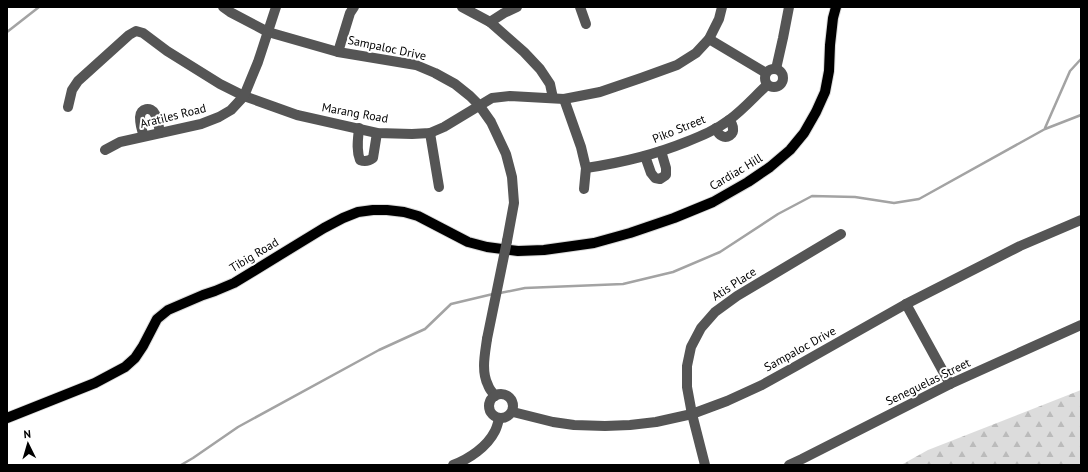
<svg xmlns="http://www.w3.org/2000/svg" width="1088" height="472" font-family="'PT Sans',sans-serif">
<defs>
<pattern id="forest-firs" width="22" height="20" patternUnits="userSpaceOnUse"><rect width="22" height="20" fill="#dcdcdc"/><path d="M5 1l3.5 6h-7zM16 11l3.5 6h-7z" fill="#bbb"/></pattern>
</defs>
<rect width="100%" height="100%" fill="#fff"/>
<path fill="url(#forest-firs)" d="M 1081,390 L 1081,465 L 901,465 L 928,450 Z"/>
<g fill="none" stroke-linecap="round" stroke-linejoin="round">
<g stroke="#a3a3a3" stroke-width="2.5">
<path d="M 7,32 L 39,7"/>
<path d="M 1045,128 L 1070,71 L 1081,59"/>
<path d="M 500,293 L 525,288 L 623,284 L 673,272 L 720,252 L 778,214 L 812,196 L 855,197 L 894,203 L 919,199 L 1045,129 L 1081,115"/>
<path d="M 181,465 L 193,458 L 238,427 L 379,350 L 425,329 L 451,304 L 493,294"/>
</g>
<defs>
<path id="major" d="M 7,418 L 95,383 L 125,367 L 135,358 L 143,346 L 157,319 L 168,310 L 203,295 L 215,291 L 234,283 L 324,228 L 343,218 L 358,212 L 373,210 L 387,210 L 404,212 L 418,216 L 468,242 L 487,247 L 518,251 L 544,250 L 594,243 L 630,233 L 674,218 L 713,202 L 748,182 L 770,167 L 790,150 L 804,133 L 816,112 L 825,92 L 829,71 L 830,45 L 833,18 L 836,7"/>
</defs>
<use href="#major" stroke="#dbdbdb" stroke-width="12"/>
<g stroke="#555" stroke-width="10">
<path d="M 223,7 L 230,12 L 268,32 L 338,52 L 416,65 L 435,73 L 455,84 L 470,96 L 479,105 L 491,122 L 506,154 L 512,177 L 514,203 L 507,241"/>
<path d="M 462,7 L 490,22 L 524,52 L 540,69 L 550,84 L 553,98"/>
<path d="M 580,7 L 586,24"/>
<path d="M 490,22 L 504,13 L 517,7"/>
<path d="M 709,39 L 766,73"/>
<path d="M 338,52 L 350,13 L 354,7"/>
<circle cx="774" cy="78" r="9"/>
<path d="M 776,69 L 783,38 L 789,7"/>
<path d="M 564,99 L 581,147 L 586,168 L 584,189"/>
<path d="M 68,107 L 72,90 L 78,81 L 129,35 L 136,31 L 143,33 L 167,51 L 220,84 L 244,96 L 297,115 L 377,133 L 412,134 L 430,133 L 444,127 L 492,98 L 510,96 L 564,99 L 600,92 L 641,78 L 677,65 L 696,53 L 709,39 L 719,19 L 722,7"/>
<path d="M 359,128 C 358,139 356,150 360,160 C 365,162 369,161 373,158 L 377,133"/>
<path d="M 716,128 C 717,131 719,135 722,136 C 727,139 734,134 733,129 C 733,126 731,122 729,120"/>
<path d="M 430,133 L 439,187"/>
<path d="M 144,136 C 142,131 140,123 140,117 C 140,108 151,106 155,114 C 158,120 159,127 160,133"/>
<path d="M 105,150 L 120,142 L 201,124 L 219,117 L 231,110 L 244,96 L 258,62 L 276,7"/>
<path d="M 645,156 L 651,173 L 655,178 L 660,179 L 666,175 L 666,168 L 661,151"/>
<path d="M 586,168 C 620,163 654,155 686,142 C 701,136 716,130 729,120 C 743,110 755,96 767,85"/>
<path d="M 906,304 L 950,384"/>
<path d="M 487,339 C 485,354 481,371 488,385 C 489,389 493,393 495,396"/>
<circle cx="501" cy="406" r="12"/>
<path d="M 513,412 L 553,422 L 574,425 L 605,426 L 630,425 L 656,422 L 692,414 L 727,401 L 762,385 L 798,365 L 906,304 L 1020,246 L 1081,220"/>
<path d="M 453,465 C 469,459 487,447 495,431 C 497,427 498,423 499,419"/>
<path d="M 705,465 L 692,414 L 687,387 L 687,366 L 691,347 L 701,328 L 715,312 L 737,296 L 841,234"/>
<path d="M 789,465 L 802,459 L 950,384 L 1081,325"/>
</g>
<use href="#major" stroke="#000" stroke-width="10"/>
<path stroke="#555" stroke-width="10" d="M 487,339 L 507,241"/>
</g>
<g text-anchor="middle" stroke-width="4" stroke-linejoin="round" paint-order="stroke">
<g font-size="12" fill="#000" stroke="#fff">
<text transform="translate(387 48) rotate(12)" y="4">Sampaloc Drive</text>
<text transform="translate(355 113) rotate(10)" y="4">Marang Road</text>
<text transform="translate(173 116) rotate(-14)" y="4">Aratiles Road</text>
<text transform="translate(679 129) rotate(-22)" y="4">Piko Street</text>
<text transform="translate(736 172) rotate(-31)" y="4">Cardiac Hill</text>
<text transform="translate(254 255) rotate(-31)" y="4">Tibig Road</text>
<text transform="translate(734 284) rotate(-33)" y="4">Atis Place</text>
<text transform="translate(800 349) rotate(-29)" y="4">Sampaloc Drive</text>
<text transform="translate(928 382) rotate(-26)" y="4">Seneguelas Street</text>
</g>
</g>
<rect width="1088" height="472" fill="none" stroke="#000000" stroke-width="16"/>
<g transform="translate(28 444) rotate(355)" stroke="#ffffff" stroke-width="3" paint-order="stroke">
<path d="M0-3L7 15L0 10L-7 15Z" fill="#000000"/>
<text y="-6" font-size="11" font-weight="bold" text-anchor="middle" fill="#000000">N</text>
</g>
</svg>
